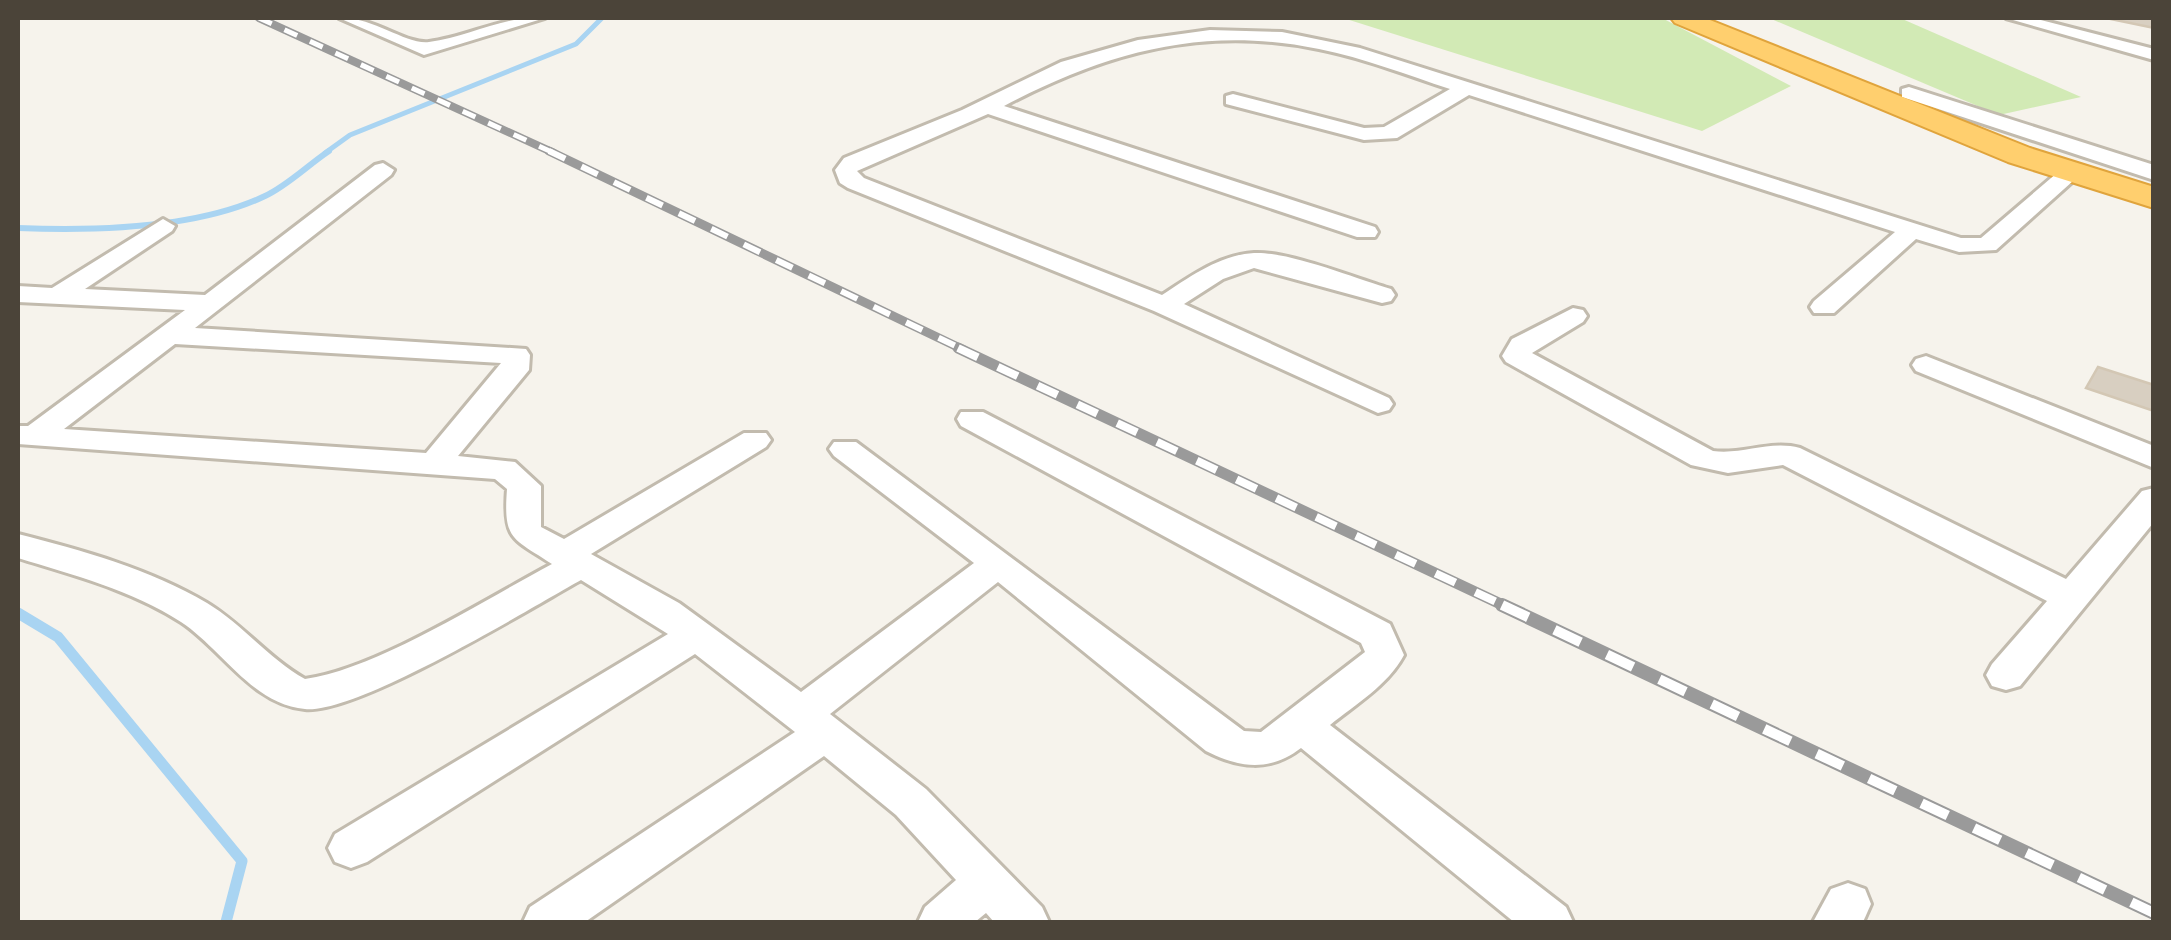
<svg xmlns="http://www.w3.org/2000/svg" width="2171" height="940" font-family="'Noto Sans',sans-serif">
<rect width="100%" height="100%" fill="#f6f3ec"/>
<g fill="#d2eab5">
<path d="M 1343,18 L 1662,18 L 1791,86 L 1702,131 Z"/>
<path d="M 1769,18 L 1900,18 L 2081,97 L 1999,115 Z"/>
</g>
<g fill="none" stroke-linecap="round" stroke-linejoin="round">
<path stroke="#a9d4f2" stroke-width="5" d="M 325,153 L 350,135 L 576,44 L 602,18"/>
<path stroke="#a9d4f2" stroke-width="6" d="M 18,228 C 93,231 196,229 265,196 C 287,186 308,165 329,151"/>
<path stroke="#a9d4f2" stroke-width="11" d="M 18,613 L 58,637 L 242,861 L 226,922"/>
</g>
<g fill="#d8cfc1" stroke="#d3c7b4" stroke-width="2.5">
<path d="M 2106,18 L 2154,18 L 2154,28 Z"/>
<path d="M 2098,367 L 2154,385 L 2154,411 L 2086,388 Z"/>
</g>
<g fill="none" stroke-linecap="round" stroke-linejoin="round">
<defs>
<g id="minor">
<path d="M 339,18 C 373,16 406,45 429,42 C 469,37 504,15 545,18 L 424,55 Z"/>
<path d="M 2006,18 L 2033,18 L 2154,49 L 2154,60 Z"/>
<path d="M 1210,30 L 1282,32 L 1360,48 L 1961,238 L 1981,238 L 2064,167 L 2080,167 L 2083,172 L 1996,250 L 1959,252 L 1916,239 L 1834,313 L 1814,313 L 1810,307 L 1814,301 L 1895,232 L 1469,95 L 1397,138 L 1364,140 L 1226,104 L 1226,96 L 1233,94 L 1364,128 L 1384,127 L 1450,89 C 1407,75 1364,58 1319,49 C 1204,25 1106,52 1004,106 L 1375,227 L 1378,232 L 1375,237 L 1357,237 L 988,114 L 857,171 L 864,178 L 1162,295 C 1190,277 1219,255 1254,253 C 1288,251 1357,279 1391,289 L 1395,295 L 1391,301 L 1382,303 L 1254,268 L 1223,279 L 1184,304 L 1389,398 L 1393,404 L 1389,410 L 1378,413 L 1154,311 L 848,188 L 840,183 L 835,170 L 844,158 L 962,110 L 1061,62 L 1138,40 Z"/>
<path d="M 1909,87 L 2154,165 L 2154,180 L 1902,97 L 1902,89 Z"/>
<path d="M 383,163 L 394,170 L 391,175 L 195,328 L 526,349 L 530,355 L 529,370 L 458,456 L 515,462 L 541,486 L 541,527 L 564,539 L 744,433 L 766,433 L 771,440 L 766,447 L 591,554 L 679,603 L 801,692 L 974,563 L 834,456 L 829,449 L 834,442 L 856,442 L 1244,731 L 1261,732 L 1365,652 L 1361,643 L 961,426 L 957,419 L 961,412 L 983,412 L 1390,624 L 1404,655 C 1388,685 1356,704 1330,725 L 1566,907 L 1573,922 L 1514,922 L 1301,748 C 1270,772 1239,768 1206,751 L 998,582 L 830,714 L 926,789 L 1042,907 L 1049,922 L 994,922 L 986,913 L 975,922 L 918,922 L 925,907 L 956,880 L 896,815 L 824,756 L 585,922 L 523,922 L 530,907 L 795,732 L 695,654 L 367,862 L 351,868 L 335,862 L 328,848 L 335,834 L 668,634 L 581,580 C 529,609 357,714 305,709 C 253,705 221,648 181,622 C 132,590 73,575 18,558 L 18,534 C 81,550 150,569 207,603 C 242,624 268,658 305,679 C 377,669 486,599 552,564 C 513,538 503,541 507,489 L 495,479 L 18,444 L 18,426 L 28,426 L 185,310 L 18,302 L 18,286 L 52,288 L 163,219 L 175,226 L 172,231 L 85,289 L 205,295 L 375,165 ZM 175,344 L 501,363 L 426,453 L 64,429 Z"/>
<path d="M 1573,308 L 1583,310 L 1587,316 L 1583,322 L 1532,353 L 1713,451 C 1743,455 1770,440 1800,448 L 2066,579 L 2142,491 L 2154,488 L 2154,522 L 2020,686 L 2006,690 L 1992,686 L 1986,675 L 1992,664 L 2047,601 L 1783,465 L 1728,473 L 1691,465 L 1506,362 L 1502,356 L 1512,339 Z"/>
<path d="M 1926,356 L 2154,446 L 2154,468 L 1916,371 L 1912,365 L 1916,359 Z"/>
<path d="M 1848,883 L 1865,889 L 1871,904 L 1863,922 L 1813,922 L 1831,889 Z"/>
</g>
<path id="highway" d="M 1671,18 L 1705,18 L 2030,148 L 2154,187 L 2154,208 L 2008,162 L 1675,23 Z"/>
</defs>
<use href="#minor" stroke="#c2bbae" stroke-width="6"/>
<use href="#highway" stroke="#e0a43c" stroke-width="4"/>
<use href="#minor" fill="#fff" fill-rule="evenodd"/>
<use href="#highway" fill="#ffcf6e" fill-rule="evenodd"/>
<defs>
<path id="rail-far3" d="M 259,18 L 554,153"/>
<path id="rail-far2" d="M 549,151 L 964,350"/>
<path id="rail-far1" d="M 958,348 L 1507,607"/>
<path id="rail" d="M 1502,605 L 2154,913"/>
</defs>
<use href="#rail-far3" stroke="#9a9a9a" stroke-width="8"/>
<use href="#rail-far2" stroke="#9a9a9a" stroke-width="9"/>
<use href="#rail-far1" stroke="#9a9a9a" stroke-width="11"/>
<use href="#rail" stroke="#9a9a9a" stroke-width="14"/>
<use href="#rail-far3" stroke="#fff" stroke-width="5" stroke-dasharray="14" stroke-linecap="butt"/>
<use href="#rail-far2" stroke="#fff" stroke-width="6" stroke-dasharray="18" stroke-linecap="butt"/>
<use href="#rail-far1" stroke="#fff" stroke-width="8" stroke-dasharray="22" stroke-linecap="butt"/>
<use href="#rail" stroke="#fff" stroke-width="10" stroke-dasharray="29" stroke-linecap="butt"/>
</g>
<rect width="2171" height="940" fill="none" stroke="#4b4439" stroke-width="40"/>
</svg>
